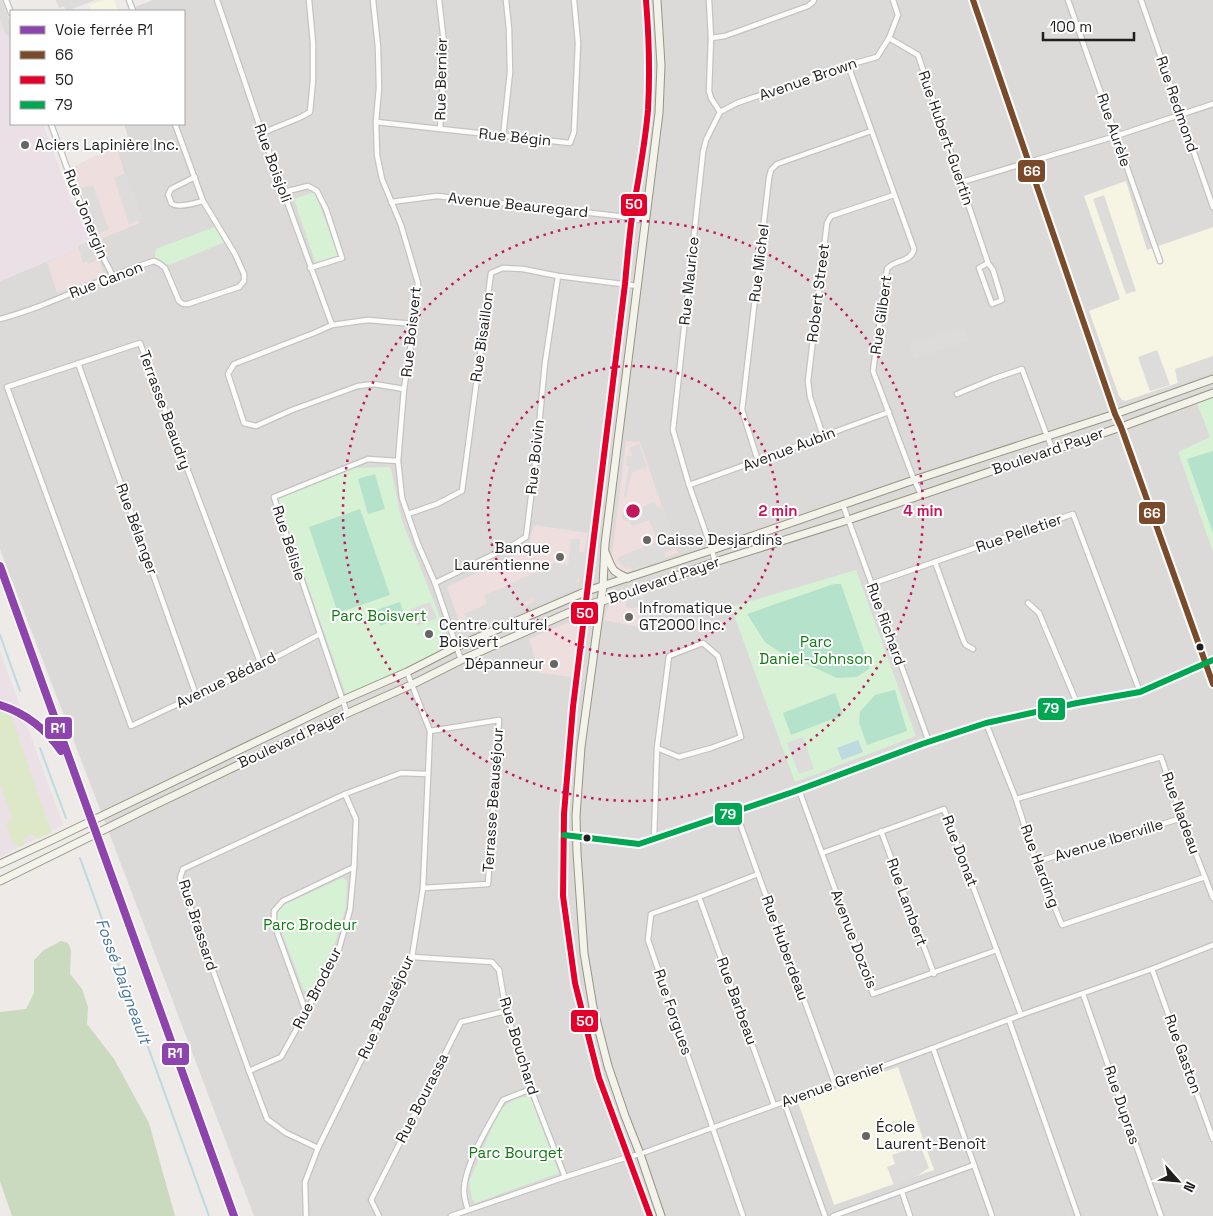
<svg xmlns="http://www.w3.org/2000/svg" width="1213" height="1216" font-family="'Space Grotesk',sans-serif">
<rect width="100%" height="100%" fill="#edeae7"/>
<path fill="#dcdad9" d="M 153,0 L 1213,0 L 1213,1216 L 254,1216 L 113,843 L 0,549 L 0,281 L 139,223 L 116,146 L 130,143 L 124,124 L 184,124 L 184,11 L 125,11 Z"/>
<g fill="#eedede">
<path d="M 116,146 L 139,223 L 98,240 L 73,167 Z"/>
<path d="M 94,242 L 104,275 L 57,293 L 47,262 Z"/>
<path d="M 626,441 L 640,442 L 678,553 L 626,573 L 621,573 L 611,563 Z"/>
<path d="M 534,525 L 588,533 L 579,582 L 463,633 L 447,587 L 521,552 L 529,544 Z"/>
<path d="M 644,593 L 639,627 L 604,620 L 608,607 Z"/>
<path d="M 566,623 L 572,624 L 575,626 L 579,630 L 574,677 L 539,673 L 529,639 Z"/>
</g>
<g fill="#eae0e6">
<path d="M 0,2 L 11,34 L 11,124 L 43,124 L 71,201 L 94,242 L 0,281 Z"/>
<path d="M 0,651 L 63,825 L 0,857 Z"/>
</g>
<g fill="#f6f4e3">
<path d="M 104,0 L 114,0 L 118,11 L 91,11 L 89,5 Z"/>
<path d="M 1126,181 L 1147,250 L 1213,227 L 1213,371 L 1125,401 L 1122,400 L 1119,396 L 1089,311 L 1120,299 L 1084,196 Z"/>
<path d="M 898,1067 L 934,1170 L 834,1205 L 798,1102 Z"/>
</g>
<path fill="#dce8c7" d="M 0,712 L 11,716 L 46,817 L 52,832 L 38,839 L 32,834 L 25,838 L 23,846 L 20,847 L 13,843 L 6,823 L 13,819 L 0,784 Z"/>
<path fill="#cadabe" d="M 61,941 L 68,943 L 71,950 L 70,974 L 82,989 L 88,1007 L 87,1024 L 114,1059 L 149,1123 L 175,1216 L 12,1216 L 0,1181 L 0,1012 L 26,1009 L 34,993 L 34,960 L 44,950 Z"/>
<g fill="#d6f1d4">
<path d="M 315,192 L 338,256 L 315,262 L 294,199 Z"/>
<path d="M 217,226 L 225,242 L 169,265 L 154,260 L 156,249 Z"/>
<path d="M 1213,397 L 1213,552 L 1178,452 L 1210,437 L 1197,403 Z"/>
<path d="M 389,467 L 391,469 L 401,518 L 452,648 L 346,695 L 279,503 L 281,494 L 351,468 Z"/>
<path d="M 856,570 L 916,736 L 795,782 L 731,607 Z"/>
<path d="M 342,878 L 347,881 L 346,907 L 336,940 L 312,990 L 304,991 L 276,917 L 281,906 Z"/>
<path d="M 530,1096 L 559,1173 L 475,1203 L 472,1199 L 469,1182 L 493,1125 L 502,1108 L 515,1099 Z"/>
<path d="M 903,1119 L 907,1129 L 893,1135 L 889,1123 Z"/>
</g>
<g fill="#b4e2cb">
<path d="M 1213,451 L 1213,533 L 1187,459 Z"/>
<path d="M 375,474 L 385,509 L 368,514 L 358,479 Z"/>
<path d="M 360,509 L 390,595 L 338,613 L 309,527 Z"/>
<path d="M 834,584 L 841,584 L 870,668 L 857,677 L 837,678 L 778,651 L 765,642 L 747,614 Z"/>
<path d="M 400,602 L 405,617 L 380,626 L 376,610 Z"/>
<path d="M 895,690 L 907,731 L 867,745 L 859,722 L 860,712 L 875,695 Z"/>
<path d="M 835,693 L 843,715 L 791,735 L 783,713 Z"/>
</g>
<g fill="#dddcdb">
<path d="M 0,0 L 2,0 L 11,25 L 11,34 L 6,36 L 0,19 Z"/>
<path d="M 56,0 L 96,0 L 66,11 L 64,6 L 59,8 Z"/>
<path d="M 126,173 L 143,219 L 129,224 L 114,178 Z"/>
<path d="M 93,185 L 109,230 L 97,234 L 80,188 Z"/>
<path d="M 1104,195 L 1136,291 L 1126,294 L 1093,199 Z"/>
<path d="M 90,241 L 97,260 L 88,264 L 87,261 L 83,263 L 78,246 Z"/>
<path d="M 963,327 L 970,340 L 914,359 L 909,344 Z"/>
<path d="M 1157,350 L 1170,385 L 1150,391 L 1138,357 Z"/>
<path d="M 1213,356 L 1213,371 L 1178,384 L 1175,369 Z"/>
<path d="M 639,444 L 647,467 L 632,472 L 626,497 L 624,496 L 629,466 L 626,465 L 627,456 L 633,456 L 629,448 Z"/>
<path d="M 654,502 L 657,508 L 661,506 L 677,548 L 664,552 L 665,558 L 631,570 L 628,565 L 626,569 L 617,561 L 619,557 L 633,551 L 658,542 L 649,520 L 632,526 L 630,521 L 624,521 L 621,515 Z"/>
<path d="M 571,539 L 580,539 L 579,552 L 588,552 L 585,578 L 578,578 L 576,581 L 580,587 L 537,604 L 532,599 L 520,604 L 522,610 L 467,634 L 465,629 L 468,623 L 464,614 L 487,604 L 484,596 L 555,563 L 568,565 Z"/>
<path d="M 643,595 L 641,608 L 626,608 L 626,600 Z"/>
<path d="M 430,602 L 437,618 L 417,626 L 411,609 Z"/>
<path d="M 803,737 L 814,769 L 799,774 L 787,743 Z"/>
<path d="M 920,1145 L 929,1168 L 910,1180 L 894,1185 L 887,1167 L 895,1164 L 892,1155 Z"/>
</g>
<path fill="#bcdadf" d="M 858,740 L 863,752 L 842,760 L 837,748 Z"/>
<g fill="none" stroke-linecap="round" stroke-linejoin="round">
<g stroke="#bcdadf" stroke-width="2">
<path d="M 0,635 L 20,691"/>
<path d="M 40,748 L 66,818"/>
<path d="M 80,858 L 209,1216"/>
</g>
<defs>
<g id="street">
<path d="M 6,0 L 11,13"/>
<path d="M 129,0 L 133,11"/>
<path d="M 217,0 L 262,133 L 332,325"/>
<path d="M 373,0 L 378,47 L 379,88 L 376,122 L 377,155 L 382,179 L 401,225 L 418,283 L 414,324 L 404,389 L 398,461 L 402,498 L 418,544 L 435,583 L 461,660"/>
<path d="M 439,0 L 445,51 L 440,129"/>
<path d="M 709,0 L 711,38 L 709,91 L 711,98 L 720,112"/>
<path d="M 973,0 L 1115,414 L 1121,427 L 1213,684"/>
<path d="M 1068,0 L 1160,261"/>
<path d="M 1141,0 L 1213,207"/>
<path d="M 711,38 L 725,36 L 808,6 L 813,2 L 814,0"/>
<path d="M 889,38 L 918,55 L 988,263 L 993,270 L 1002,300 L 992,304 L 979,268 L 988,263"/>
<path d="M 848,65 L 914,249 C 911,263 894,259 887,269 L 873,371 L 914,480 L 921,494"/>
<path d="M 720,112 L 737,103 L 848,65 L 877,57 L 889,38 L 898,15 L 893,0"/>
<path d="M 376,122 L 570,143 L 574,132 L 578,43 L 574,0"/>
<path d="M 51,124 L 75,190 L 94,234 L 105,261 L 113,276"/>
<path d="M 262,133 L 299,118 L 310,112 L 313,80 L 313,43 L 309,0"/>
<path d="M 503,137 L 510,72 L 509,29 L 506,0"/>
<path d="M 195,177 L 171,189 L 168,195 C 169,196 171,202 171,203 C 177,209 196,203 203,201"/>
<path d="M 962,182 L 1116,136 L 1213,104"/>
<path d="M 284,192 L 308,186 L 317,191 L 326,209 L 342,258 L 310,268"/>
<path d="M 391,202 L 437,196 L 618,216 L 645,221"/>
<path d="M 0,319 C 53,305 102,277 154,261 L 160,264 L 165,268 L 179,301 L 183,304 L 188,304 L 239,287 L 244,281 L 244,274 L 235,254 L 203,201 L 175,124"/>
<path d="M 78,363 L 196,695"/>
<path d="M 404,389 L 374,384 L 358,386 L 292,410 L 256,426 L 244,423 L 228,374 L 234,364 L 314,333 L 332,325 L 368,320 L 414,324"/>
<path d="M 957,394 L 993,379 L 1022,369 L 1047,436 L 1053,450"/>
<path d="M 823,436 L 810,397 L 808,381 L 827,223 L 831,216 L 894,195"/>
<path d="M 758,461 L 742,410 L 769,178 L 771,170 L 777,164 L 871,131"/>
<path d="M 689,485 C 756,462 822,436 889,412"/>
<path d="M 843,505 L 929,742"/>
<path d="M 408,514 L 437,504 L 462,491 L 491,273 L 503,268 L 523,269 L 558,276 L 638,286"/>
<path d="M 715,562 L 712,550 L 689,485 L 673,430 L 703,152 L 706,140 L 720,112"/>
<path d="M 935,562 L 964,642 L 966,645 L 973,649"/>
<path d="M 435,583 L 513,545 L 526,537 L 536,457 L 545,363 L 558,276"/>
<path d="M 871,584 L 1073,514 L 1140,692"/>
<path d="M 1028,603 L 1039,613 L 1077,703"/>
<path d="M 261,665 L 140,343 L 7,387 L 131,726 L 261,665 L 320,634"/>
<path d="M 347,713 L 277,507 L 274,497 L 368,459 L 398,461"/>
<path d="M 986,723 L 1016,799 L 1036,862 L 1062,925 L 1205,877"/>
<path d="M 799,790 L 873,994 L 997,950"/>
<path d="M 1016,799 L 1161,757 L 1182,818 L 1213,898"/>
<path d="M 736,812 L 758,874 L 835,1084"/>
<path d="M 881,831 L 934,974"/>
<path d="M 564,835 L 639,844 L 793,792 L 922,744 L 986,723 L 1077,703 L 1140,692 L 1213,660"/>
<path d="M 654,839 L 657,748 L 669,656 L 703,643 L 718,656 L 741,737 L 711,748 L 679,757 L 657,748"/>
<path d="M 822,853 L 944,809 L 1021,1015"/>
<path d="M 1036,862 L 1182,818"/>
<path d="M 423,888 L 488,884 L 499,720 L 430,731"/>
<path d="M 699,897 L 774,1105"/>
<path d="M 412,957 L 492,962 L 499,970 L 506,1011 L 531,1089 L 565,1177"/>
<path d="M 1152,969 L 1213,1139"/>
<path d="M 1083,994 L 1161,1216"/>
<path d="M 306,1012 L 274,924 L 274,911 L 283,901 L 354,867"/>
<path d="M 1009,1020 L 1078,1216"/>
<path d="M 933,1048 L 992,1216"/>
<path d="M 249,1071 L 281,1057 L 306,1012 L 339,949 L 350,910 L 354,867 L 356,819 L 345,794"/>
<path d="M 784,1102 L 825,1216"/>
<path d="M 318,1148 L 286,1133 L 267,1119 L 249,1071 L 180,878 L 183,869 L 345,794 L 401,773 L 427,774"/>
<path d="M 902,1192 L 910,1216"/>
<path d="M 468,1210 C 466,1204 464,1197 464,1191 C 464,1165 490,1123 503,1100 L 531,1089"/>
<path d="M 306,1216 L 305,1182 L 318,1148 L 412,957 L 423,888 L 430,731 L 407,672"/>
<path d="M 379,1216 L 371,1200 L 461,1022 L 506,1011"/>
<path d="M 451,1216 L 565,1177 L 628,1157 L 640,1154 L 933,1048 L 1021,1015 L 1152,969 L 1213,945"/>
<path d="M 743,1216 L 648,940 L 651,914 L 699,897 L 758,874"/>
<path d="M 833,1216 L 974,1165"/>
</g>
<g id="secondary">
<path d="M 646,0 C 649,37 650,74 648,110 C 645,146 638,181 632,216 C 629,239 627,262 625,284 L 573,707 L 564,814 L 563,896 L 575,983 L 587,1031 L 599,1078 L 650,1216"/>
<path d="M 657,0 L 661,65 L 659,113 L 605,544 L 603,586 L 581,747 L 576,816 L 577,853 L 584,953 L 593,1007 L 608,1066 L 625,1116 L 640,1154 L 661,1216"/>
<path d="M 606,554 C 613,570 611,571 628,578"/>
<path d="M 0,864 L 54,839 L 343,700 L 407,672 L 456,647 L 587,591 L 712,550 L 914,480 L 1115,414 L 1213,379"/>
<path d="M 0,881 L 146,809 L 339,717 L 411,685 L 461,660 L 586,605 L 618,597 L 715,562 L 848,520 L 1121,427 L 1213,393"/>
</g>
</defs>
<use href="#street" stroke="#c4c3c2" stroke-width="7"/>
<use href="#secondary" stroke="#969680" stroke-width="9"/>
<use href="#street" stroke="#fcfcfb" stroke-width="4.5"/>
<use href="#secondary" stroke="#f3f2eb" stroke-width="7"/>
<path stroke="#cbcbca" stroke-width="2" stroke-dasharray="10 10" stroke-linecap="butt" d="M 0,705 C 51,722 65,756 85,802"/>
<defs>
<path id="bus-1" d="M 973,0 L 1115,414 L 1121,427 L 1213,684"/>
<path id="bus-2" d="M 646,0 C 649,37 650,74 648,110 C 645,146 638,181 632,216 C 629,239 627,262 625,284 L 573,707 L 564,814 L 563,896 L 575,983 L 587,1031 L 599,1078 L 650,1216"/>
<path id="bus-3" d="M 564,835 L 639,844 L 793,792 L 922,744 L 986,723 L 1077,703 L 1140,692 L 1213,660"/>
</defs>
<use href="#bus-1" stroke="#fff" stroke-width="10"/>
<use href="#bus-2" stroke="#fff" stroke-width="10"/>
<use href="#bus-3" stroke="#fff" stroke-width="10"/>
<use href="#bus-1" stroke="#7a4b2a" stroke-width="6"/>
<use href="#bus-2" stroke="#e4002b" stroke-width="6"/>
<use href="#bus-3" stroke="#00a651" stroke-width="6"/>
<defs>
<g id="rail-1">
<path d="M 0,566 L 234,1216"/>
<path d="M 0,705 C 25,713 46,729 61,751"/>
</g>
</defs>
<use href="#rail-1" stroke="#fff" stroke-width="11"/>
<use href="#rail-1" stroke="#8e44ad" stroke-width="8"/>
</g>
<g fill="none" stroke="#c2185b" stroke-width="2.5" stroke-dasharray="2.5 5">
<circle cx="633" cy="511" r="145"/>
<circle cx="633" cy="511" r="290"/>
</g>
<g fill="#676665" stroke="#fff" stroke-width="2">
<circle cx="25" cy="145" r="5"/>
<circle cx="647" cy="540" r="5"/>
<circle cx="560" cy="557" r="5"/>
<circle cx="629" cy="617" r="5"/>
<circle cx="429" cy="634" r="5"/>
<circle cx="554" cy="664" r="5"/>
<circle cx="866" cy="1136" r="5"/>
</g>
<g fill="#1f1f1f" stroke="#fff" stroke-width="2">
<circle cx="1200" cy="647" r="4.5"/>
<circle cx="587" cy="838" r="4.5"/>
</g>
<g text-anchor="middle" stroke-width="4" stroke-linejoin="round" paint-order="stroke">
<g font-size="15" fill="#1f1f1f" stroke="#fff">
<text transform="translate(441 79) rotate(-89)" y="5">Rue Bernier</text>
<text transform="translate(808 79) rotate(-19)" y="5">Avenue Brown</text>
<text transform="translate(1177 104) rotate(71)" y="5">Rue Redmond</text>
<text transform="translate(1114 130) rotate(71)" y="5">Rue Aurèle</text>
<text transform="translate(515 137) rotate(6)" y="5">Rue Bégin</text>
<text transform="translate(946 138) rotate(71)" y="5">Rue Hubert-Guertin</text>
<text transform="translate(273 163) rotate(70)" y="5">Rue Boisjoli</text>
<text transform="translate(518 205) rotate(6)" y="5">Avenue Beauregard</text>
<text transform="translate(86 214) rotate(68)" y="5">Rue Jonergin</text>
<text transform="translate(759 263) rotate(-83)" y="5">Rue Michel</text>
<text transform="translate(106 280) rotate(-21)" y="5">Rue Canon</text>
<text transform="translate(689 281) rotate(-84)" y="5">Rue Maurice</text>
<text transform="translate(818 293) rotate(-83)" y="5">Robert Street</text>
<text transform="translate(881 315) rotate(-82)" y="5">Rue Gilbert</text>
<text transform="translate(411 332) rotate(-84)" y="5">Rue Boisvert</text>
<text transform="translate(482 337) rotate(-82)" y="5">Rue Bisaillon</text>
<text transform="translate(165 410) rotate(70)" y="5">Terrasse Beaudry</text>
<text transform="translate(789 449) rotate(-21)" y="5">Avenue Aubin</text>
<text transform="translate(1048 451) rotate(-19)" y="5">Boulevard Payer</text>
<text transform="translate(535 457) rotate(-84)" y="5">Rue Boivin</text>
<text transform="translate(137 529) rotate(70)" y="5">Rue Bélanger</text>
<text transform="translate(1019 533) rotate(-19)" y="5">Rue Pelletier</text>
<text transform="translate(289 543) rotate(72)" y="5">Rue Bélisle</text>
<text transform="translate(664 580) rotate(-19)" y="5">Boulevard Payer</text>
<text transform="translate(886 624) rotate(70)" y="5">Rue Richard</text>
<text transform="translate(226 680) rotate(-26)" y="5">Avenue Bédard</text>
<text transform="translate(292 739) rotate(-25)" y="5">Boulevard Payer</text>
<text transform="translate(493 800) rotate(-86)" y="5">Terrasse Beauséjour</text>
<text transform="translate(1181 813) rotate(70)" y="5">Rue Nadeau</text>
<text transform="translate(1109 840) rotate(-17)" y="5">Avenue Iberville</text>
<text transform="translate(960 851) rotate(69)" y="5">Rue Donat</text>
<text transform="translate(1040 866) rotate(70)" y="5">Rue Harding</text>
<text transform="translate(907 902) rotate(70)" y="5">Rue Lambert</text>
<text transform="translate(198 925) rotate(72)" y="5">Rue Brassard</text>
<text transform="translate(854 939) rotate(69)" y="5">Avenue Dozois</text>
<text transform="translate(785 948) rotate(70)" y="5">Rue Huberdeau</text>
<text transform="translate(317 988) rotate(-63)" y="5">Rue Brodeur</text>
<text transform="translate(737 1001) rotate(70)" y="5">Rue Barbeau</text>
<text transform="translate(386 1007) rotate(-65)" y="5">Rue Beauséjour</text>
<text transform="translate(673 1012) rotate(71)" y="5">Rue Forgues</text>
<text transform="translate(519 1046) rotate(73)" y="5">Rue Bouchard</text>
<text transform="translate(1183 1054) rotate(70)" y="5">Rue Gaston</text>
<text transform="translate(833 1084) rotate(-20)" y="5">Avenue Grenier</text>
<text transform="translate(422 1098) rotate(-63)" y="5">Rue Bourassa</text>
<text transform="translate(1122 1105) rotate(71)" y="5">Rue Dupras</text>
</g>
<g font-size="15" fill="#1f1f1f" stroke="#fff" text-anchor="start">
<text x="35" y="150">Aciers Lapinière Inc.</text>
<text x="657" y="545">Caisse Desjardins</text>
<text x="550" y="553" text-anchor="end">Banque<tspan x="550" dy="17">Laurentienne</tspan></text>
<text x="639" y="613">Infromatique<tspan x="639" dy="17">GT2000 Inc.</tspan></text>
<text x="439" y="630">Centre culturel<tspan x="439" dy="17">Boisvert</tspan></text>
<text x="544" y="669" text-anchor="end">Dépanneur</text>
<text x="876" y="1132">École<tspan x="876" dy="17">Laurent-Benoît</tspan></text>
</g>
<g font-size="15" fill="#107a11" stroke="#fff">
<text x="379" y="621">Parc Boisvert</text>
<text x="816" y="647">Parc<tspan x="816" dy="17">Daniel-Johnson</tspan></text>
<text x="310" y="930">Parc Brodeur</text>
<text x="516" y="1158">Parc Bourget</text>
</g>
<g font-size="16" font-style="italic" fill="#48789c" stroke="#fff">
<text transform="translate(124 981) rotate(70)" y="6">Fossé Daigneault</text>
</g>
</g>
<circle cx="633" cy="511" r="8" fill="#c2185b" stroke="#fff" stroke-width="2.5"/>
<g font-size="15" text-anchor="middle" font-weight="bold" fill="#c2185b" stroke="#fff" stroke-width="4" stroke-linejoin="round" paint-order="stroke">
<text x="778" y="516">2 min</text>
<text x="923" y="516">4 min</text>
</g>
<g stroke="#fff" stroke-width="2">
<rect x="1017" y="159" width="29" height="24" rx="5" fill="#7a4b2a"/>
<rect x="620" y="193" width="28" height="24" rx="5" fill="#e4002b"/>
<rect x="1138" y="501" width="28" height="24" rx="5" fill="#7a4b2a"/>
<rect x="570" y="601" width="29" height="24" rx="5" fill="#e4002b"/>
<rect x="1037" y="697" width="29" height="24" rx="5" fill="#00a651"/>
<rect x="44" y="716" width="29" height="24" rx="5" fill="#8e44ad"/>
<rect x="714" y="802" width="29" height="24" rx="5" fill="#00a651"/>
<rect x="570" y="1009" width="29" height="24" rx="5" fill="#e4002b"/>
<rect x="161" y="1042" width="29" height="24" rx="5" fill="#8e44ad"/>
</g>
<g font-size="14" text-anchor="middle" font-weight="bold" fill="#fff">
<text x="1032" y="176">66</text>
<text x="634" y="209">50</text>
<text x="1152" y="518">66</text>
<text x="585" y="618">50</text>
<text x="1051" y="713">79</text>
<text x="58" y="733">R1</text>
<text x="728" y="819">79</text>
<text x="585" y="1026">50</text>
<text x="175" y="1058">R1</text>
</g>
<rect x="10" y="10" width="175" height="115" fill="#ffffff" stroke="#a5a5a5"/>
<rect x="20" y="26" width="25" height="8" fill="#8e44ad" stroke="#a5a5a5"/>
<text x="55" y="35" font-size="15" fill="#1f1f1f">Voie ferrée R1</text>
<rect x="20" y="51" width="25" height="8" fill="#7a4b2a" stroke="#a5a5a5"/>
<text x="55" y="60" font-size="15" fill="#1f1f1f">66</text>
<rect x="20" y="76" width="25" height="8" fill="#e4002b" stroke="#a5a5a5"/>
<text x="55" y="85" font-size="15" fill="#1f1f1f">50</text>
<rect x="20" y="101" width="25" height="8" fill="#00a651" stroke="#a5a5a5"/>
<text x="55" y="110" font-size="15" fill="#1f1f1f">79</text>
<g transform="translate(1178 1181) rotate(117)" stroke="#ffffff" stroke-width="4" paint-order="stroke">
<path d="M0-4L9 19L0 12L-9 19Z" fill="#1f1f1f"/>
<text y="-8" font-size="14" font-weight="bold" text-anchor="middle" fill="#1f1f1f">N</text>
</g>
<path d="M1043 32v8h91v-8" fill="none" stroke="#1f1f1f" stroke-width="2.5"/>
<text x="1050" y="32" font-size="15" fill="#1f1f1f" stroke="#ffffff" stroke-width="4" paint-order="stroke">100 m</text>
</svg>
